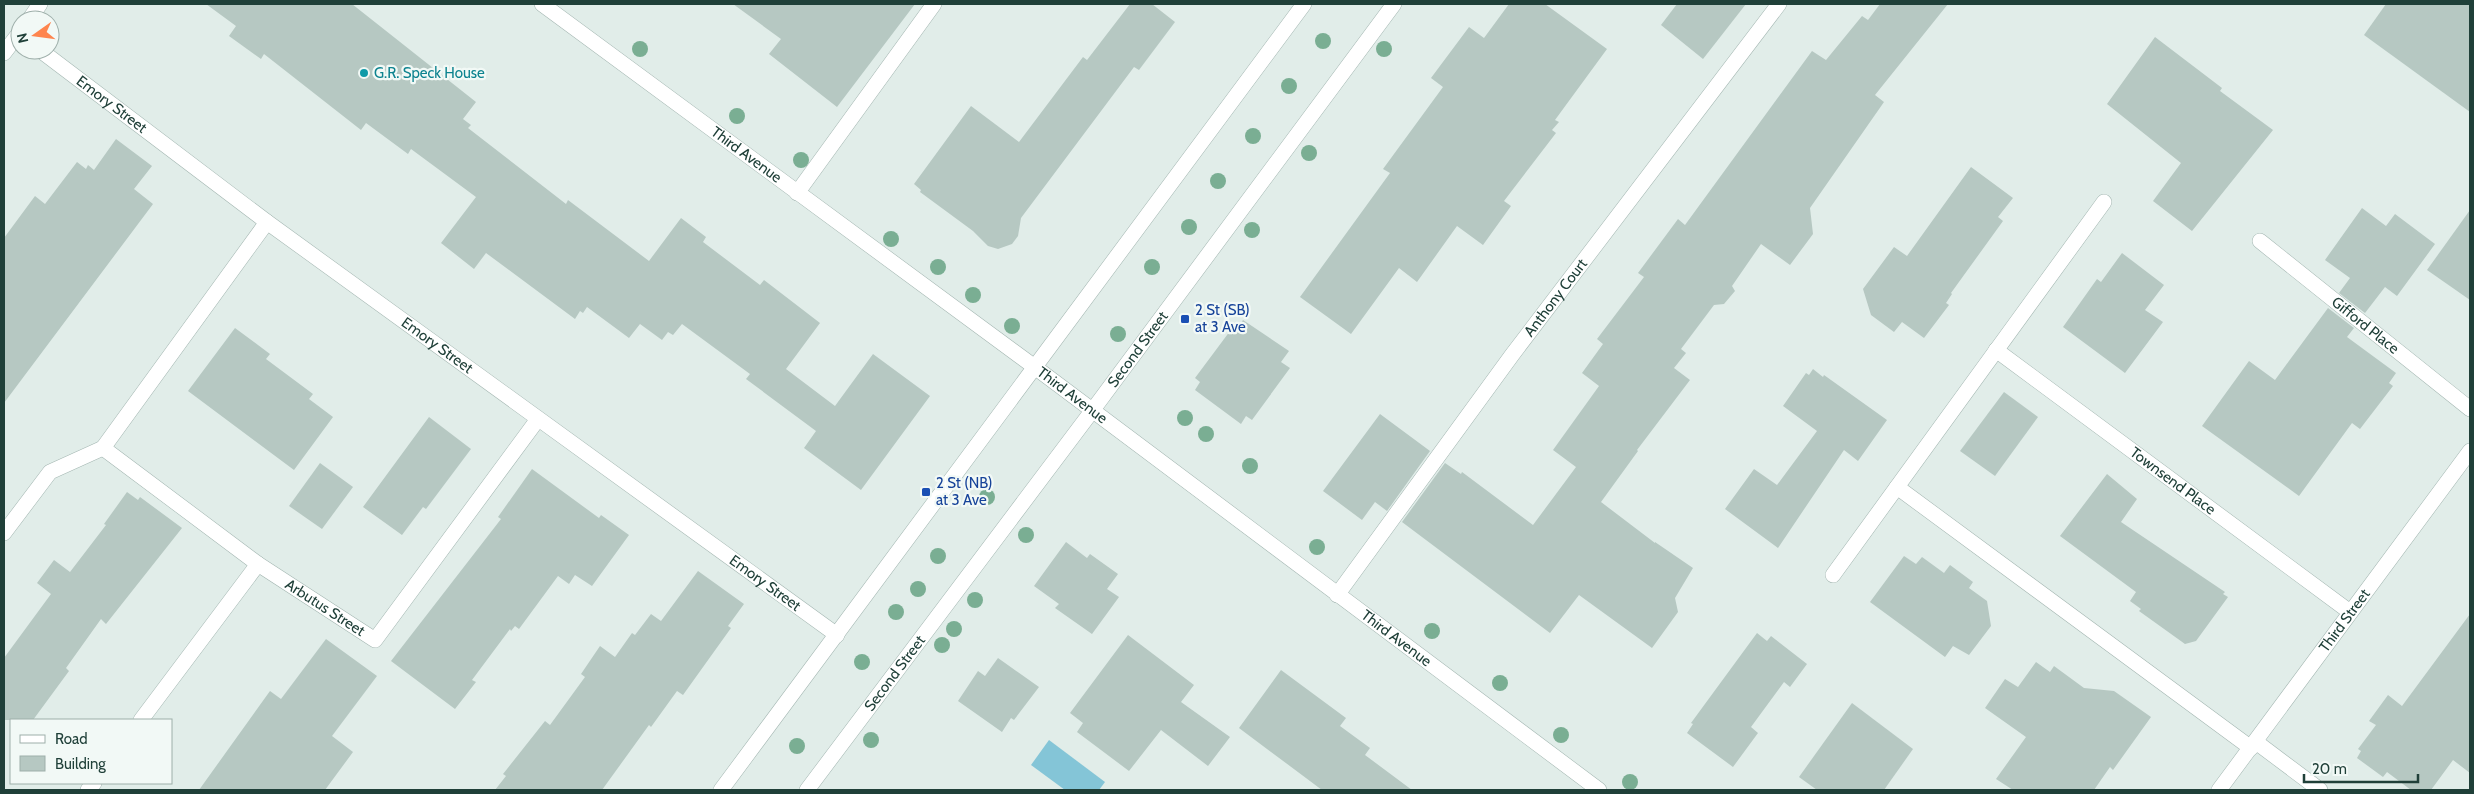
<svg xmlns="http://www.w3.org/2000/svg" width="2474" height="794" font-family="Cabin,sans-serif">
<rect width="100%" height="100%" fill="#e1ede9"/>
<path fill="#84c5d7" d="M 1049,740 L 1105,782 L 1099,790 L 1065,790 L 1031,765 Z"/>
<g fill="#b6c8c2">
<path d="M 206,4 L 352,4 L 476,102 L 463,119 L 471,125 L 468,128 L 566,204 L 568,200 L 649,261 L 681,218 L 706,237 L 703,242 L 760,285 L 764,280 L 820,323 L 786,369 L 835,406 L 873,354 L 930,396 L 861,490 L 804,448 L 816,431 L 746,379 L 750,374 L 682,324 L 673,335 L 668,332 L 662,340 L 640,324 L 629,338 L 587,307 L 583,313 L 580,311 L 575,319 L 486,253 L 474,269 L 441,243 L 476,197 L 411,149 L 408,154 L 366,123 L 361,130 L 264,54 L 261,59 L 229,36 L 236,26 Z"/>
<path d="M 733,4 L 915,4 L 837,107 L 769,54 L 781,39 Z"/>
<path d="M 1130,4 L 1152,4 L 1175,22 L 1139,70 L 1134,67 L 1021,218 L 1018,236 L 1012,244 L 998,249 L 988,246 L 973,231 L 920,192 L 921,190 L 914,184 L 971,106 L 1019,142 L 1083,57 L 1087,60 Z"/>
<path d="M 1509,4 L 1545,4 L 1607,49 L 1555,120 L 1559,122 L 1552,130 L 1556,133 L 1504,201 L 1511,206 L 1483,245 L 1457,226 L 1417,282 L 1399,268 L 1351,334 L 1300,297 L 1390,173 L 1383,169 L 1443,87 L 1431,78 L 1469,27 L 1484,38 Z"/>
<path d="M 1677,4 L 1746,4 L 1703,59 L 1661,25 Z"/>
<path d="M 1880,4 L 1948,4 L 1875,95 L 1884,102 L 1810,208 L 1813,234 L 1790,265 L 1761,244 L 1732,286 L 1735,291 L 1724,304 L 1714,305 L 1681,349 L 1686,353 L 1674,368 L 1690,380 L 1637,450 L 1638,451 L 1601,502 L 1655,543 L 1655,542 L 1693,568 L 1675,598 L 1678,612 L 1652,648 L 1579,595 L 1550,633 L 1402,522 L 1445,463 L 1461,474 L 1462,472 L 1533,525 L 1576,467 L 1553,450 L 1599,386 L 1582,373 L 1603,344 L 1597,339 L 1644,277 L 1638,273 L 1678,219 L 1685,225 L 1812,51 L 1826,60 L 1862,16 L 1868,20 Z"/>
<path d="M 2386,4 L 2470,4 L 2470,112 L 2364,35 Z"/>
<path d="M 2155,37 L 2222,88 L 2220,91 L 2273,130 L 2192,231 L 2153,201 L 2181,163 L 2107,104 Z"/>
<path d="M 116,139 L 152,166 L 134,189 L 153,204 L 4,403 L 4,238 L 35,196 L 45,204 L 77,162 L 86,169 L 88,165 L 94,170 Z"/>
<path d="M 1971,167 L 2013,198 L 1998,217 L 2003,221 L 1951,293 L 1952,294 L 1946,303 L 1949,305 L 1924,338 L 1902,322 L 1894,332 L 1871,315 L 1863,289 L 1894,247 L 1907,256 Z"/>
<path d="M 2362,208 L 2386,226 L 2395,214 L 2435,244 L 2397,296 L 2385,287 L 2365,313 L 2339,293 L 2350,278 L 2325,260 Z"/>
<path d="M 2470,210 L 2470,300 L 2427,270 Z"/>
<path d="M 2122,253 L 2164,285 L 2145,310 L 2163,322 L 2125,373 L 2063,327 L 2097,279 L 2101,282 Z"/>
<path d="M 2328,308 L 2354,328 L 2347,337 L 2396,373 L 2389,383 L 2393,386 L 2360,429 L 2352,423 L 2299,496 L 2202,426 L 2249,361 L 2275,380 Z"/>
<path d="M 1243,320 L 1289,351 L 1281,362 L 1290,368 L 1252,420 L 1246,416 L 1241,424 L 1195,390 L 1200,382 L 1195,378 L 1233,327 L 1237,329 Z"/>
<path d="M 235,328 L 270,354 L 266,359 L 313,394 L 309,399 L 333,417 L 294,470 L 188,391 Z"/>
<path d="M 1813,369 L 1823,377 L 1824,375 L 1887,420 L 1858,461 L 1844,450 L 1778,548 L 1725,509 L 1754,469 L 1777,485 L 1817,431 L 1783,406 L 1806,373 L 1809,375 Z"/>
<path d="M 2004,392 L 2038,417 L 1995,476 L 1960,451 Z"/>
<path d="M 1380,414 L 1430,451 L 1387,511 L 1375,502 L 1362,520 L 1323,491 Z"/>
<path d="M 429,417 L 471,449 L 426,509 L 423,507 L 402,535 L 363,507 Z"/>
<path d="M 320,463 L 353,487 L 322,529 L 289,506 Z"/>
<path d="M 532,469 L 599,518 L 601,515 L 629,535 L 592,586 L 575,575 L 569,584 L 558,576 L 519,629 L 515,626 L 511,631 L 510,629 L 472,680 L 476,682 L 455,709 L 391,661 L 501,519 L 498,517 Z"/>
<path d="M 2107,474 L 2137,499 L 2121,522 L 2225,592 L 2223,594 L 2228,597 L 2196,641 L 2185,644 L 2139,611 L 2141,609 L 2130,601 L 2136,592 L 2060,536 Z"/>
<path d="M 127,492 L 138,500 L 140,497 L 182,528 L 106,624 L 101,619 L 66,668 L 69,671 L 33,720 L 4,720 L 4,658 L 51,594 L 37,583 L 54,560 L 70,572 L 106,525 L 104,524 Z"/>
<path d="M 1066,542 L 1087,558 L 1090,554 L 1118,574 L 1107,589 L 1119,597 L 1092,634 L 1055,608 L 1059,604 L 1034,586 Z"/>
<path d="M 1904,556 L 1916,564 L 1922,557 L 1944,573 L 1950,565 L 1973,582 L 1969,588 L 1987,601 L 1991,626 L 1969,655 L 1953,646 L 1945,657 L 1870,602 Z"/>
<path d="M 698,571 L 744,604 L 728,626 L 731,628 L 683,695 L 677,691 L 651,727 L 649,725 L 602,790 L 495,790 L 506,776 L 503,774 L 545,721 L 550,725 L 585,677 L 581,674 L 600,646 L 615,657 L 632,633 L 635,635 L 651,614 L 661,621 Z"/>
<path d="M 2470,614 L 2470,773 L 2453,760 L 2431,790 L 2411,790 L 2387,772 L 2383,777 L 2357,758 L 2361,751 L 2358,749 L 2376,725 L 2369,721 L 2388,695 L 2402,706 Z"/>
<path d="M 1757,633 L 1767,641 L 1771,636 L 1807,664 L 1790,687 L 1784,682 L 1751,727 L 1758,733 L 1733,767 L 1687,733 L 1693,724 L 1691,723 Z"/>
<path d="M 1128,635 L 1194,685 L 1181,702 L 1230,737 L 1208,766 L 1161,730 L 1129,771 L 1077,732 L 1083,723 L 1070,713 Z"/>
<path d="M 326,639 L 377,676 L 332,736 L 353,752 L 325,790 L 199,790 L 270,691 L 281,699 Z"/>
<path d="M 998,658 L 1039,687 L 1014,720 L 1011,718 L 1002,732 L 958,701 L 978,671 L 985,676 Z"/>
<path d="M 2036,662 L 2050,672 L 2054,666 L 2084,688 L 2114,691 L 2151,717 L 2113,770 L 2110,767 L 2094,790 L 2013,790 L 1996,779 L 2026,737 L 1985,708 L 2005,679 L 2018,687 Z"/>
<path d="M 1281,670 L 1346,718 L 1340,726 L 1370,748 L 1365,755 L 1412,790 L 1322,790 L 1239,728 Z"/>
<path d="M 1852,703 L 1913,749 L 1884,790 L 1817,790 L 1799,777 Z"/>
</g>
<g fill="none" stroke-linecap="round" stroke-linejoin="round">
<defs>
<g id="minor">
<path id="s1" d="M 542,4 L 1036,368 L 1599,790"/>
<path d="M 29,20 L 40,4"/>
<path id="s2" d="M 40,50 L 267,222 L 837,635"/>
<path d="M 4,53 L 20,32"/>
<path d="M 797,193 L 934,4"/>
<path id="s3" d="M 2260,241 L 2470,409"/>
<path id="s4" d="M 1996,350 L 2350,612"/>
<path d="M 1897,487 L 2251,748"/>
<path d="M 4,533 L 50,472 L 103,448"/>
<path d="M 258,564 L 103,448 L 267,222"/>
<path d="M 1833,575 L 2104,202"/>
<path id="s5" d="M 1337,595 L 1512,355 L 1779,4"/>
<path id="s6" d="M 141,720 L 258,564 L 375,640 L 538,419"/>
<path d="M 2256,742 L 2320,790"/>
<path d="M 88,790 L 94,783"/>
<path d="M 721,790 L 1304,4"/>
<path id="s7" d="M 807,790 L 1092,411 L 1394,4"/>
<path id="s8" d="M 2219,790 L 2470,451"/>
</g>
</defs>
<use href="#minor" stroke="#a3b6b1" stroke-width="16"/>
<use href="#minor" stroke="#fff" stroke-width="15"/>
</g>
<g fill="#7aae93">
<circle cx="1323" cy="41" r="8"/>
<circle cx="640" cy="49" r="8"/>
<circle cx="1384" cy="49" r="8"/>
<circle cx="1289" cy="86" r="8"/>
<circle cx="737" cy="116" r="8"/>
<circle cx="1253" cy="136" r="8"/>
<circle cx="1309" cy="153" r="8"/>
<circle cx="801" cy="160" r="8"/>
<circle cx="1218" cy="181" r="8"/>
<circle cx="1189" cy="227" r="8"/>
<circle cx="1252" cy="230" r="8"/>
<circle cx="891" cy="239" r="8"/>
<circle cx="938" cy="267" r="8"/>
<circle cx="1152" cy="267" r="8"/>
<circle cx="973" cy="295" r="8"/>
<circle cx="1012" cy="326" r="8"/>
<circle cx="1118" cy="334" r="8"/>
<circle cx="1185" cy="418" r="8"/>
<circle cx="1206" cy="434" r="8"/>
<circle cx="1250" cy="466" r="8"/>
<circle cx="987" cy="497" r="8"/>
<circle cx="1026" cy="535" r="8"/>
<circle cx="1317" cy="547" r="8"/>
<circle cx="938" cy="556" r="8"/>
<circle cx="918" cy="589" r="8"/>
<circle cx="975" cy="600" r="8"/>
<circle cx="896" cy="612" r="8"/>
<circle cx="954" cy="629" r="8"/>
<circle cx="1432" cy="631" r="8"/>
<circle cx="942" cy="645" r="8"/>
<circle cx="862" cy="662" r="8"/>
<circle cx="1500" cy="683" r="8"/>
<circle cx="1561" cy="735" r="8"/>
<circle cx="871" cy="740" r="8"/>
<circle cx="797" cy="746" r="8"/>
<circle cx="1630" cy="782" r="8"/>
</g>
<circle fill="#0f9aa8" stroke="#f2f9f6" stroke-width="2" cx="364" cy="73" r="5"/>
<g fill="#1a4fb4" stroke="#f2f9f6" stroke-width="2">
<rect x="1180" y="314" width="10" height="10" rx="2.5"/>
<rect x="921" y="487" width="10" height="10" rx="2.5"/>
</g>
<g text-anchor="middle" stroke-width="4.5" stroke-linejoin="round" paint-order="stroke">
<g font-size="15" fill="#0d838f" stroke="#f2f9f6" text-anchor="start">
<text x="374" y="78">G.R. Speck House</text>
</g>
<g font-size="15" fill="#204039" stroke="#f2f9f6">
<text dy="5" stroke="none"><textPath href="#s2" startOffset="90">Emory Street</textPath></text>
<text dy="5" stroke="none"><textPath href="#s1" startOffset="254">Third Avenue</textPath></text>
<text dy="5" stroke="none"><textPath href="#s5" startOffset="369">Anthony Court</textPath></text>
<text dy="5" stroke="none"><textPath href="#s3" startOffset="135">Gifford Place</textPath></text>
<text dy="5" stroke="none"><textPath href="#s2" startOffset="495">Emory Street</textPath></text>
<text dy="5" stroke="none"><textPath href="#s7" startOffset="551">Second Street</textPath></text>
<text dy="5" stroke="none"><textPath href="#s1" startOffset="659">Third Avenue</textPath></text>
<text dy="5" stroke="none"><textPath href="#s4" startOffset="220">Townsend Place</textPath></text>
<text dy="5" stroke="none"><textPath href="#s2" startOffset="900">Emory Street</textPath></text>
<text dy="5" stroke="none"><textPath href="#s6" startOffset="275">Arbutus Street</textPath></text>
<text dy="5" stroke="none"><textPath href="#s8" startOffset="211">Third Street</textPath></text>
<text dy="5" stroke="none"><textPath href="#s1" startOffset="1064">Third Avenue</textPath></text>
<text dy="5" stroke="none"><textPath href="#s7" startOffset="146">Second Street</textPath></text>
</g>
<g font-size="15" fill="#164399" stroke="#f2f9f6" text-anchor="start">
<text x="1195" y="315">2 St (SB)<tspan x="1195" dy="17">at 3 Ave</tspan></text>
<text x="936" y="488">2 St (NB)<tspan x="936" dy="17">at 3 Ave</tspan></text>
</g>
</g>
<rect width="2474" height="794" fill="none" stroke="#204039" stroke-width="10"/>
<rect x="10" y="719" width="162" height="65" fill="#f2f9f6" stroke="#9eafaa"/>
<rect x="20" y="735" width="25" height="8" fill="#ffffff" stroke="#9eafaa"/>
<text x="55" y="744" font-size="15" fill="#204039">Road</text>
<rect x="20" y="756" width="25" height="15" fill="#b6c8c2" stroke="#9eafaa"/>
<text x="55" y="769" font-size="15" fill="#204039">Building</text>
<g transform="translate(35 35) rotate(256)"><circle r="24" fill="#f2f9f6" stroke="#9eafaa"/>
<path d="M0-4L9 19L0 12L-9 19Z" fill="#fe854e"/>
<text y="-8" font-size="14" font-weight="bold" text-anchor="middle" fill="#204039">N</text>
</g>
<path d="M2304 774v8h114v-8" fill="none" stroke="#204039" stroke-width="2.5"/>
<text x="2312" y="774" font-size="15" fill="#204039" stroke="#f2f9f6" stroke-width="4" paint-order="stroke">20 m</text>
</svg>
